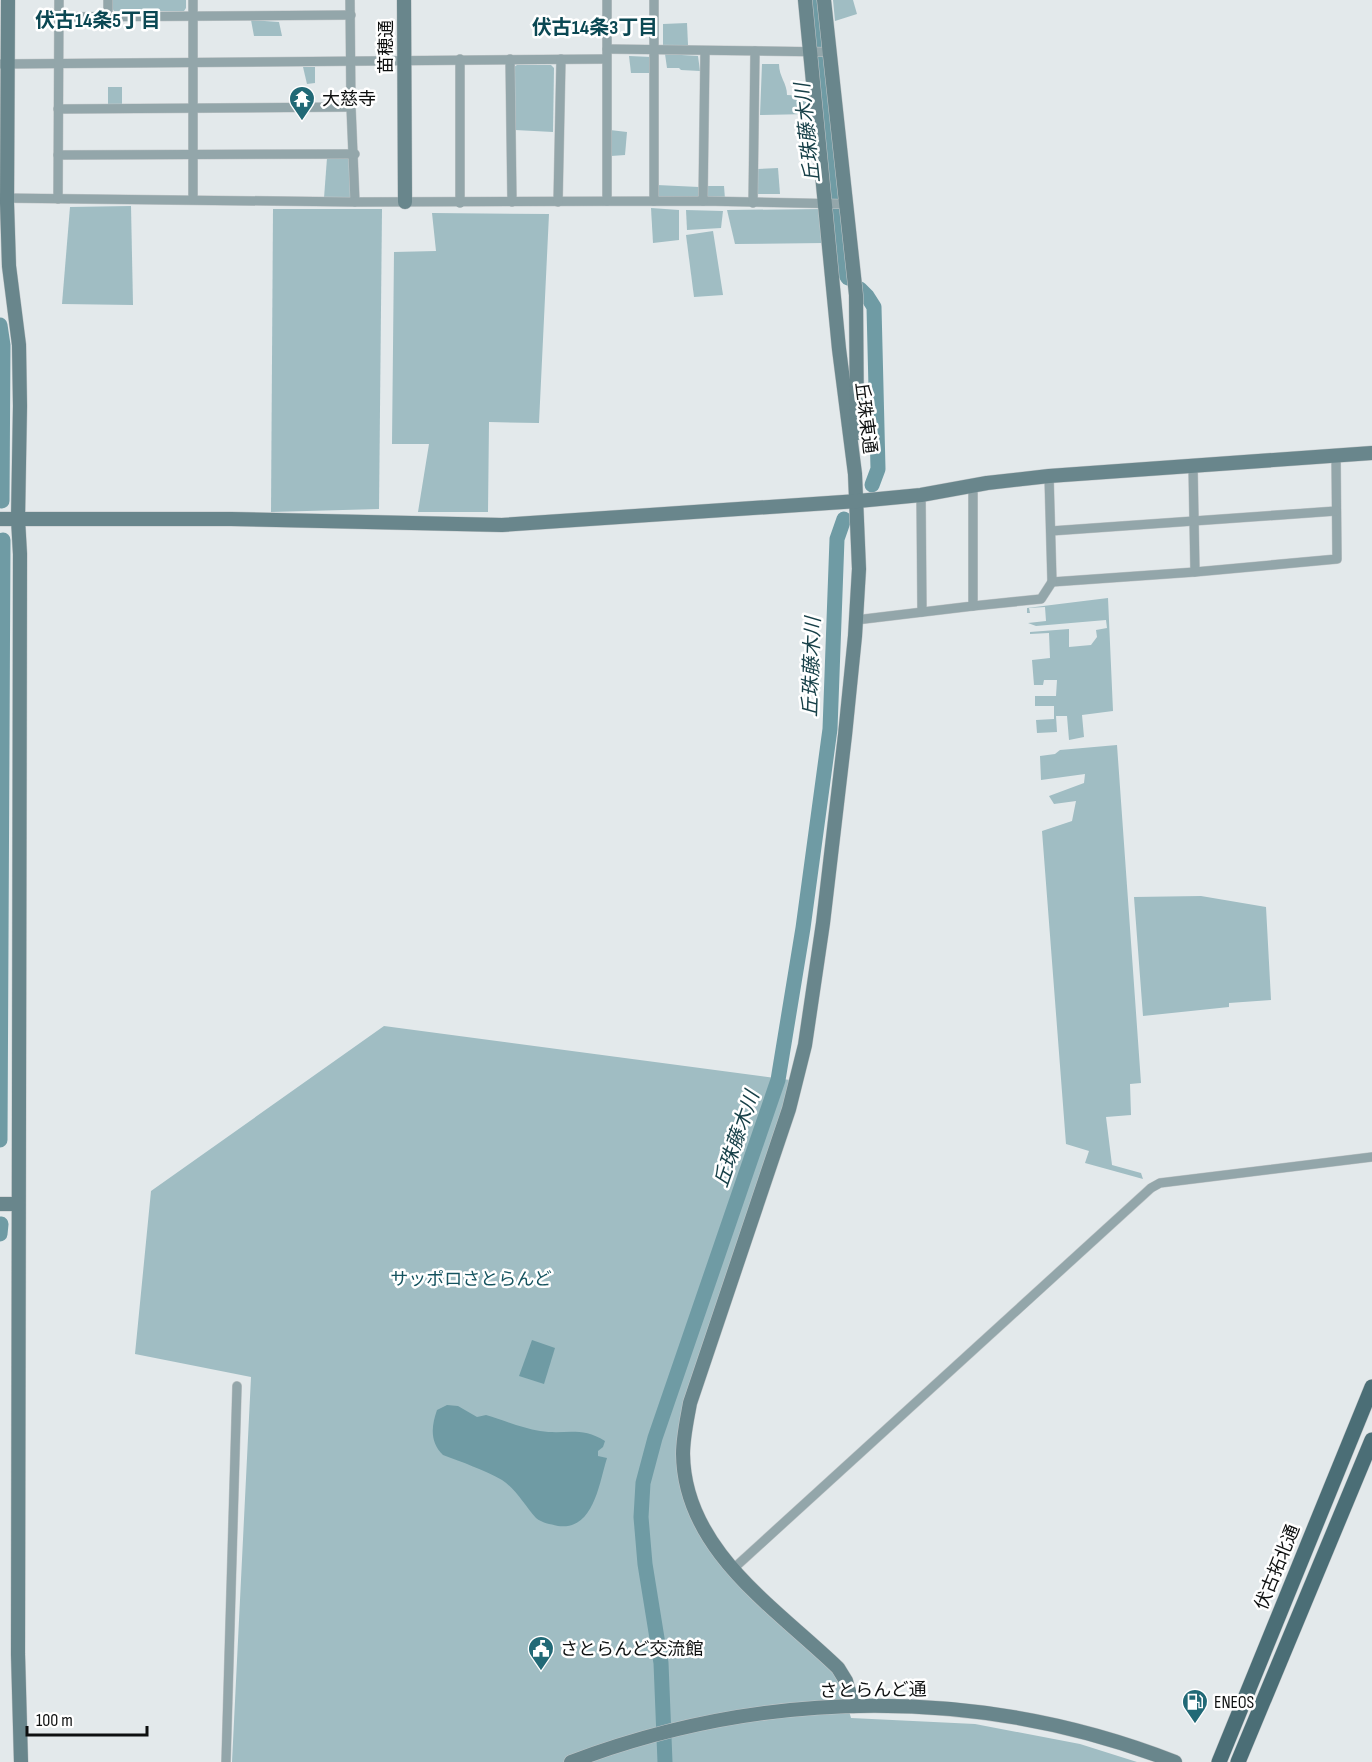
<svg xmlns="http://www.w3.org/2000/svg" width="1372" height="1762" font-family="'Sofia Sans Condensed','Noto Sans JP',sans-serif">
<rect width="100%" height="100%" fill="#e3e9eb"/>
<g fill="#a0bdc3">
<path d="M 112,0 L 186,0 L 186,8 L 184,11 L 114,11 L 112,8 Z"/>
<path d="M 833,0 L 853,0 L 857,14 L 835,21 Z"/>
<path d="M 251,20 L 279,22 L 282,36 L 254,36 Z"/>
<path d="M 687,23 L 688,45 L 663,45 L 663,24 Z"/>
<path d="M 665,54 L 698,56 L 700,71 L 681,70 L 679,68 L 667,68 Z"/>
<path d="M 629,56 L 651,57 L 651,73 L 631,73 Z"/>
<path d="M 762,64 L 779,64 C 779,77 787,83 787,95 L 808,96 L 809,114 L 760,115 Z"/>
<path d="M 517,65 L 551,65 L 554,68 L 553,132 L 515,130 L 514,67 Z"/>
<path d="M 303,67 L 315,67 L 315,83 L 307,84 Z"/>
<rect x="108" y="87" width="14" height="18"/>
<path d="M 610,130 L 627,132 L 625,155 L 611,156 Z"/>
<path d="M 327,158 L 349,159 L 352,198 L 324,198 Z"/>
<path d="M 778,168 L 780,194 L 756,194 L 757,169 Z"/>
<path d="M 657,185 L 699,187 L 698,199 L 657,198 Z"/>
<path d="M 708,186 L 724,186 L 725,199 L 708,199 Z"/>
<path d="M 131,206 L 133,305 L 62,304 L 70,207 Z"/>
<path d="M 651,208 L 679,210 L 679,240 L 653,243 Z"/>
<path d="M 273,209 L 382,209 L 379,509 L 271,512 Z"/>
<path d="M 822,209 L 824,243 L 735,244 L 727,210 Z"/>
<path d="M 686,210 L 723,211 L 721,228 L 687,230 Z"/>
<path d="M 432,213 L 549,214 L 539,423 L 489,422 L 488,512 L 418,512 L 429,444 L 392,444 L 394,252 L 436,251 Z"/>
<path d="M 713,231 L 723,295 L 694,297 L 686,235 Z"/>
<path d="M 1108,598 L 1113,711 L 1082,715 L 1084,737 L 1069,740 L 1067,716 L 1056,716 L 1057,732 L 1037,733 L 1036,720 L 1054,719 L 1054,706 L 1035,706 L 1035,696 L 1056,696 L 1057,680 L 1044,680 L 1043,685 L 1034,685 L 1032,660 L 1050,658 L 1049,633 L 1030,634 L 1030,632 L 1069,629 L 1069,647 L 1091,645 L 1097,637 L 1096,630 L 1107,628 L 1106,620 L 1036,626 L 1028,623 L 1046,621 L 1045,607 L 1029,608 L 1030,613 L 1027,613 L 1027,608 Z"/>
<path d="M 1117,745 L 1141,1083 L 1130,1084 L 1131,1115 L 1106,1117 L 1112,1165 L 1141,1173 L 1143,1179 L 1085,1163 L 1089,1151 L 1066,1144 L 1042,831 L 1072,821 L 1076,801 L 1054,804 L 1049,796 L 1084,783 L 1085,774 L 1041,780 L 1040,756 L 1055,754 L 1060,750 Z"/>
<path d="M 1201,896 L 1266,907 L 1271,1000 L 1229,1003 L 1229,1007 L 1143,1016 L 1134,897 Z"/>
<path d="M 384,1026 L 790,1080 L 792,1084 L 680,1425 L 696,1526 L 714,1556 L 830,1668 L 843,1690 L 851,1718 L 975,1724 L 1080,1744 L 1137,1762 L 232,1762 L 251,1377 L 135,1354 L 151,1191 Z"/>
</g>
<g fill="#6f9ba4">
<path d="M 532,1340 L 555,1348 L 544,1384 L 519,1376 Z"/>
<path d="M 447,1405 L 458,1406 L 477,1417 L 486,1415 C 503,1420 522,1428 540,1431 C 565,1435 581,1426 605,1441 L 603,1447 L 598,1451 L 598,1456 L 607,1458 C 599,1483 594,1531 558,1526 C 550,1524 542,1523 536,1518 C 525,1506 516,1489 502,1480 C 484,1470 462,1462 443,1455 C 430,1442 431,1427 437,1410 Z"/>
</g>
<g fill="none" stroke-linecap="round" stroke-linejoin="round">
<g stroke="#6f9ba4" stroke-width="15">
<path d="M 815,0 L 820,44"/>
<path d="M 821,62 L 835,200"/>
<path d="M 837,213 L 843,270 L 848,278"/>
<path d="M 860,289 L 867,296 L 874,307 L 878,469 L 872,485"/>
<path d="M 0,325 L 3,345 L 2,501"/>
<path d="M 0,1140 L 3,540"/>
<path d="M 0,1234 L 1,1224"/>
<path d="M 665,1762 L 661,1663 L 645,1564 L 641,1517 L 643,1483 L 655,1438 L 778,1080 L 803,928 L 830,729 L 837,539 L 844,519"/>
</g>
<defs>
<g id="street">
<path d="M 108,0 L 108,18"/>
<path d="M 350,0 L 351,107 L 355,202"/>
<path d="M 58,17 L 351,15"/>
<path d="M 607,49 L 829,52"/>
<path d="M 460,59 L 460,203"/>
<path d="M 510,59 L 512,202"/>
<path d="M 0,64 L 606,59"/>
<path d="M 58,109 L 351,107"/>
<path d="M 58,155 L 355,154"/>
<path d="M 0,198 L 355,202 L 703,201 L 846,204"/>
<path d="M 58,199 L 59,0"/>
<path d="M 193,199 L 193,0"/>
<path d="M 607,201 L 607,0"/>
<path d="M 654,201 L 654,0"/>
<path d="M 703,201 L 705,51"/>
<path d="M 558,202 L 561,59"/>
<path d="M 753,203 L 755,51"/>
<path d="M 1193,466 L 1195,572"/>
<path d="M 1049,476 L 1052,582 L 1195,572 L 1337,559 L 1336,456"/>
<path d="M 921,495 L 922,612"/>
<path d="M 1051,531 L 1336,511"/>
<path d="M 973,606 L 1041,599 L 1052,582"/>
<path d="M 856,620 L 973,606 L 973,486"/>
<path d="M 733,1569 L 1151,1188 L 1160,1183 L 1372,1157"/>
<path d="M 226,1762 L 237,1386"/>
</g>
<g id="secondary">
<path d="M 8,0 L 7,203 L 9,266 L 19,345 L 20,406 L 18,519 L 20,554 L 18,1654 L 21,1762"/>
<path d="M 404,0 L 405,202"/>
<path d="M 805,0 L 839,349 L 855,474 L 859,569 L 855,636 L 845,735 L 823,923 L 805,1045 L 789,1109 L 690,1403 C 687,1420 683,1437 683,1454 C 684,1550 776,1608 838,1668 L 846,1681 L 853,1706"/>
<path d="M 824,0 L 856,295 L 857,433"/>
<path d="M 0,519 L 231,519 L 502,525 L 858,501 L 921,495 L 987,483 L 1049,476 L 1372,453"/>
<path d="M 0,1204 L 18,1204"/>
<path d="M 571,1762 C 766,1688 981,1686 1175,1762"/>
</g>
<g id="primary">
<path d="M 1219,1762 L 1372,1387"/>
<path d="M 1238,1762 L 1372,1440"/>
</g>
</defs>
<use href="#street" stroke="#c1c6c8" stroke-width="10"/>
<use href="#secondary" stroke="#c1c6c8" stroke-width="15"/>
<use href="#primary" stroke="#c1c6c8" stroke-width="16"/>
<use href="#street" stroke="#93a6aa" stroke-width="9"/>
<use href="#secondary" stroke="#69868c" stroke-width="14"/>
<use href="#primary" stroke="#4b6e76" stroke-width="15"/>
</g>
<defs>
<symbol id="temple-pin" viewBox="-11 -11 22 30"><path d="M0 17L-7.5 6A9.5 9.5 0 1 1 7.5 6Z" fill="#216976" stroke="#fff"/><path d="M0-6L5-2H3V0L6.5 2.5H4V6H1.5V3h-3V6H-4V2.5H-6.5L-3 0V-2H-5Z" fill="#fff"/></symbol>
<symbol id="civic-pin" viewBox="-11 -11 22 30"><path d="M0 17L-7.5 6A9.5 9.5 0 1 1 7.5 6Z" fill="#216976" stroke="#fff"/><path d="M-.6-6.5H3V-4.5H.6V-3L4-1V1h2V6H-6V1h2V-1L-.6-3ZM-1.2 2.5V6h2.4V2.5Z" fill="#fff"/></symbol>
<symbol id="fuel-pin" viewBox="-11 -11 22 30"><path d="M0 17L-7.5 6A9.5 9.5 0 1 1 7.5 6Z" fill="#216976" stroke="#fff"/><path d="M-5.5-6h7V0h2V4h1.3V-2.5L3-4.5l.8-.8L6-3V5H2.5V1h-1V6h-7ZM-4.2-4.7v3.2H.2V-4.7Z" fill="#fff"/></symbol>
</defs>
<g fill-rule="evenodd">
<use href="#temple-pin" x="287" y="84" width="30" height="40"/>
<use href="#civic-pin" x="526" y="1634" width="30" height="40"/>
<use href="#fuel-pin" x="1180" y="1687" width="30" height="40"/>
</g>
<g text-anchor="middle" stroke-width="5" stroke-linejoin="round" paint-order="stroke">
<g font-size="18" fill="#0e1010" stroke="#fff">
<text transform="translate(386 47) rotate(-90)" y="6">苗穂通</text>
<text transform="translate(866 418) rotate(83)" y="6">丘珠東通</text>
<text transform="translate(1277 1567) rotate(-68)" y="6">伏古拓北通</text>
<text transform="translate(873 1690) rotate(-1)" y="6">さとらんど通</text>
</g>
<g font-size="18" fill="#0e1010" stroke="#fff" text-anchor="start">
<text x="322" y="105">大慈寺</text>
<text x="560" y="1655">さとらんど交流館</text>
<text x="1214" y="1708">ENEOS</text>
</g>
<g font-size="18" fill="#14535f" stroke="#fff">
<text x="471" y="1285">サッポロさとらんど</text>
</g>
<g font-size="20" font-weight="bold" fill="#0b4853" stroke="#fff">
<text x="98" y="27">伏古14条5丁目</text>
<text x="595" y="34">伏古14条3丁目</text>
</g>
<g font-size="20" font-style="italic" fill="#174048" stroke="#fff">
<text transform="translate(807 133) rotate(-96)" y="7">丘珠藤木川</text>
<text transform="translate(811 667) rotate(-88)" y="7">丘珠藤木川</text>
<text transform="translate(736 1139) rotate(-71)" y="7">丘珠藤木川</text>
</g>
</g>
<path d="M27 1726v9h120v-9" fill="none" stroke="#0e1010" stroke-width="3"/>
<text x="36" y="1726" font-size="18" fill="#0e1010" stroke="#ffffff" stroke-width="4.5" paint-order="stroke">100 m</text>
</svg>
